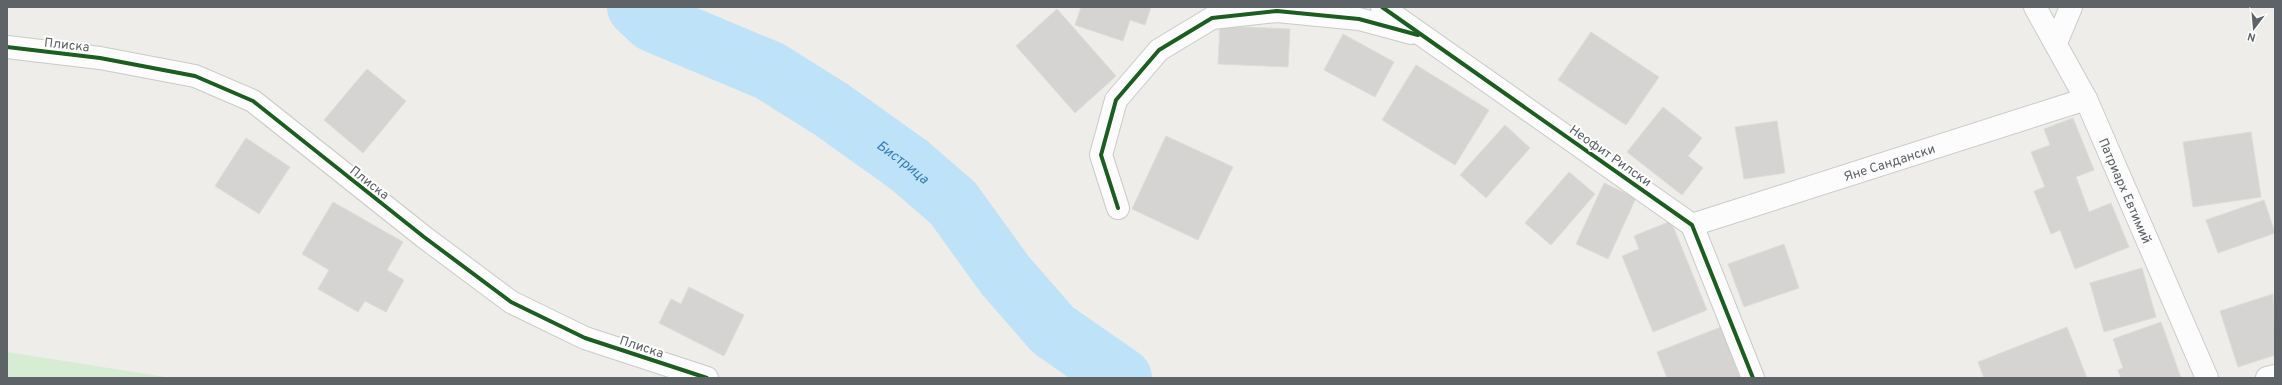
<svg xmlns="http://www.w3.org/2000/svg" width="2282" height="385" font-family="Overpass,sans-serif">
<rect width="100%" height="100%" fill="#eeede9"/>
<path fill="#d6ecd3" d="M 7,352 L 172,378 L 7,378 Z"/>
<g fill="none" stroke-linecap="round" stroke-linejoin="round">
<path stroke="#bee2f8" stroke-width="60" id="s1" d="M 637,7 L 653,22 L 770,71 L 832,110 L 909,165 L 953,203 L 1005,275 L 1053,330 L 1122,378"/>
</g>
<g fill="#d5d4d2" stroke="#dedcd8">
<path d="M 1081,7 L 1151,7 L 1145,25 L 1130,20 L 1123,41 L 1075,25 Z"/>
<path d="M 1057,9 L 1116,76 L 1075,113 L 1016,46 Z"/>
<path d="M 1220,26 L 1290,29 L 1288,67 L 1218,64 Z"/>
<path d="M 1591,32 L 1659,77 L 1626,125 L 1558,80 Z"/>
<path d="M 1343,34 L 1394,62 L 1375,97 L 1324,70 Z"/>
<path d="M 1416,65 L 1489,110 L 1455,165 L 1382,120 Z"/>
<path d="M 367,69 L 406,101 L 363,153 L 324,120 Z"/>
<path d="M 1663,107 L 1702,138 L 1688,156 L 1703,168 L 1682,195 L 1627,152 Z"/>
<path d="M 2073,118 L 2094,170 L 2076,177 L 2089,212 L 2111,203 L 2129,247 L 2075,269 L 2060,230 L 2051,234 L 2034,191 L 2045,187 L 2031,152 L 2050,145 L 2044,129 Z"/>
<path d="M 1777,121 L 1785,173 L 1744,179 L 1735,127 Z"/>
<path d="M 1505,125 L 1530,148 L 1486,198 L 1460,175 Z"/>
<path d="M 2251,132 L 2261,197 L 2193,207 L 2183,142 Z"/>
<path d="M 1166,136 L 1233,167 L 1198,240 L 1132,209 Z"/>
<path d="M 246,138 L 290,167 L 259,214 L 215,186 Z"/>
<path d="M 1569,172 L 1595,194 L 1551,245 L 1525,223 Z"/>
<path d="M 1604,183 L 1636,198 L 1608,259 L 1576,244 Z"/>
<path d="M 2264,200 L 2275,233 L 2218,253 L 2206,220 Z"/>
<path d="M 333,202 L 403,242 L 387,270 L 404,280 L 386,312 L 365,301 L 358,312 L 318,289 L 329,270 L 302,254 Z"/>
<path d="M 1671,221 L 1707,310 L 1653,332 L 1622,256 L 1639,249 L 1634,236 Z"/>
<path d="M 1784,244 L 1799,288 L 1744,307 L 1728,264 Z"/>
<path d="M 2142,268 L 2156,317 L 2104,332 L 2090,283 Z"/>
<path d="M 689,287 L 744,315 L 724,356 L 659,323 L 671,299 L 681,304 Z"/>
<path d="M 2273,294 L 2275,355 L 2238,367 L 2220,311 Z"/>
<path d="M 2161,322 L 2181,378 L 2121,378 L 2118,370 L 2123,368 L 2113,339 Z"/>
<path d="M 1721,327 L 1740,378 L 1667,378 L 1657,352 Z"/>
<path d="M 2067,327 L 2087,378 L 1984,378 L 1978,362 Z"/>
</g>
<g fill="none" stroke-linecap="round" stroke-linejoin="round">
<defs>
<g id="street">
<path d="M 1382,7 L 1692,225 L 1753,378"/>
<path d="M 2056,43 L 2071,7"/>
<path d="M 7,47 L 100,58 L 195,76 L 253,101 L 424,237 L 511,302 L 585,338 L 707,378"/>
<path d="M 1118,208 L 1101,155 L 1116,100 L 1159,50 L 1212,18 L 1277,11 L 1359,19 L 1411,33"/>
<path id="s2" d="M 1692,225 L 2086,99"/>
<path d="M 2267,378 L 2275,376"/>
</g>
<g id="secondary">
<path id="s3" d="M 2035,7 L 2086,99 L 2207,378"/>
</g>
</defs>
<use href="#street" stroke="#c9cac9" stroke-width="24"/>
<use href="#secondary" stroke="#cacbcb" stroke-width="24"/>
<use href="#street" stroke="#fcfcfc" stroke-width="22"/>
<use href="#secondary" stroke="#fcfcfc" stroke-width="22"/>
<defs>
<g id="cycleway">
<path d="M 1382,7 L 1692,225 L 1753,378"/>
<path d="M 7,47 L 100,58 L 195,76 L 253,101 L 424,237 L 511,302 L 585,338 L 707,378"/>
<path d="M 1118,208 L 1101,155 L 1116,100 L 1159,50 L 1212,18 L 1277,11 L 1359,19 L 1418,35"/>
</g>
</defs>
<use href="#cycleway" stroke="#fff" stroke-width="6"/>
<use href="#cycleway" stroke="#1b5e20" stroke-width="4"/>
</g>
<g text-anchor="middle" stroke-width="4" stroke-linejoin="round" paint-order="stroke">
<g font-size="13" fill="#5e6368" stroke="#fff">
<text transform="translate(67 44) rotate(6)" y="5">Плиска</text>
<text transform="translate(1611 155) rotate(35)" y="5">Неофит Рилски</text>
<text dy="5" stroke="none"><textPath href="#s2" startOffset="207">Яне Сандански</textPath></text>
<text transform="translate(370 182) rotate(38)" y="5">Плиска</text>
<text dy="5" stroke="none"><textPath href="#s3" startOffset="205">Патриарх Евтимий</textPath></text>
<text transform="translate(642 346) rotate(18)" y="5">Плиска</text>
</g>
<g font-size="14" font-style="italic" fill="#367ab4" stroke="#fff">
<text dy="5" stroke="none"><textPath href="#s1" startOffset="310">Бистрица</textPath></text>
</g>
</g>
<rect width="2282" height="385" fill="none" stroke="#5e6368" stroke-width="16"/>
<g transform="translate(2254 28) rotate(196)" stroke="#ffffff" stroke-width="3" paint-order="stroke">
<path d="M0-3L7 15L0 10L-7 15Z" fill="#5e6368"/>
<text y="-6" font-size="11" font-weight="bold" text-anchor="middle" fill="#5e6368">N</text>
</g>
</svg>
